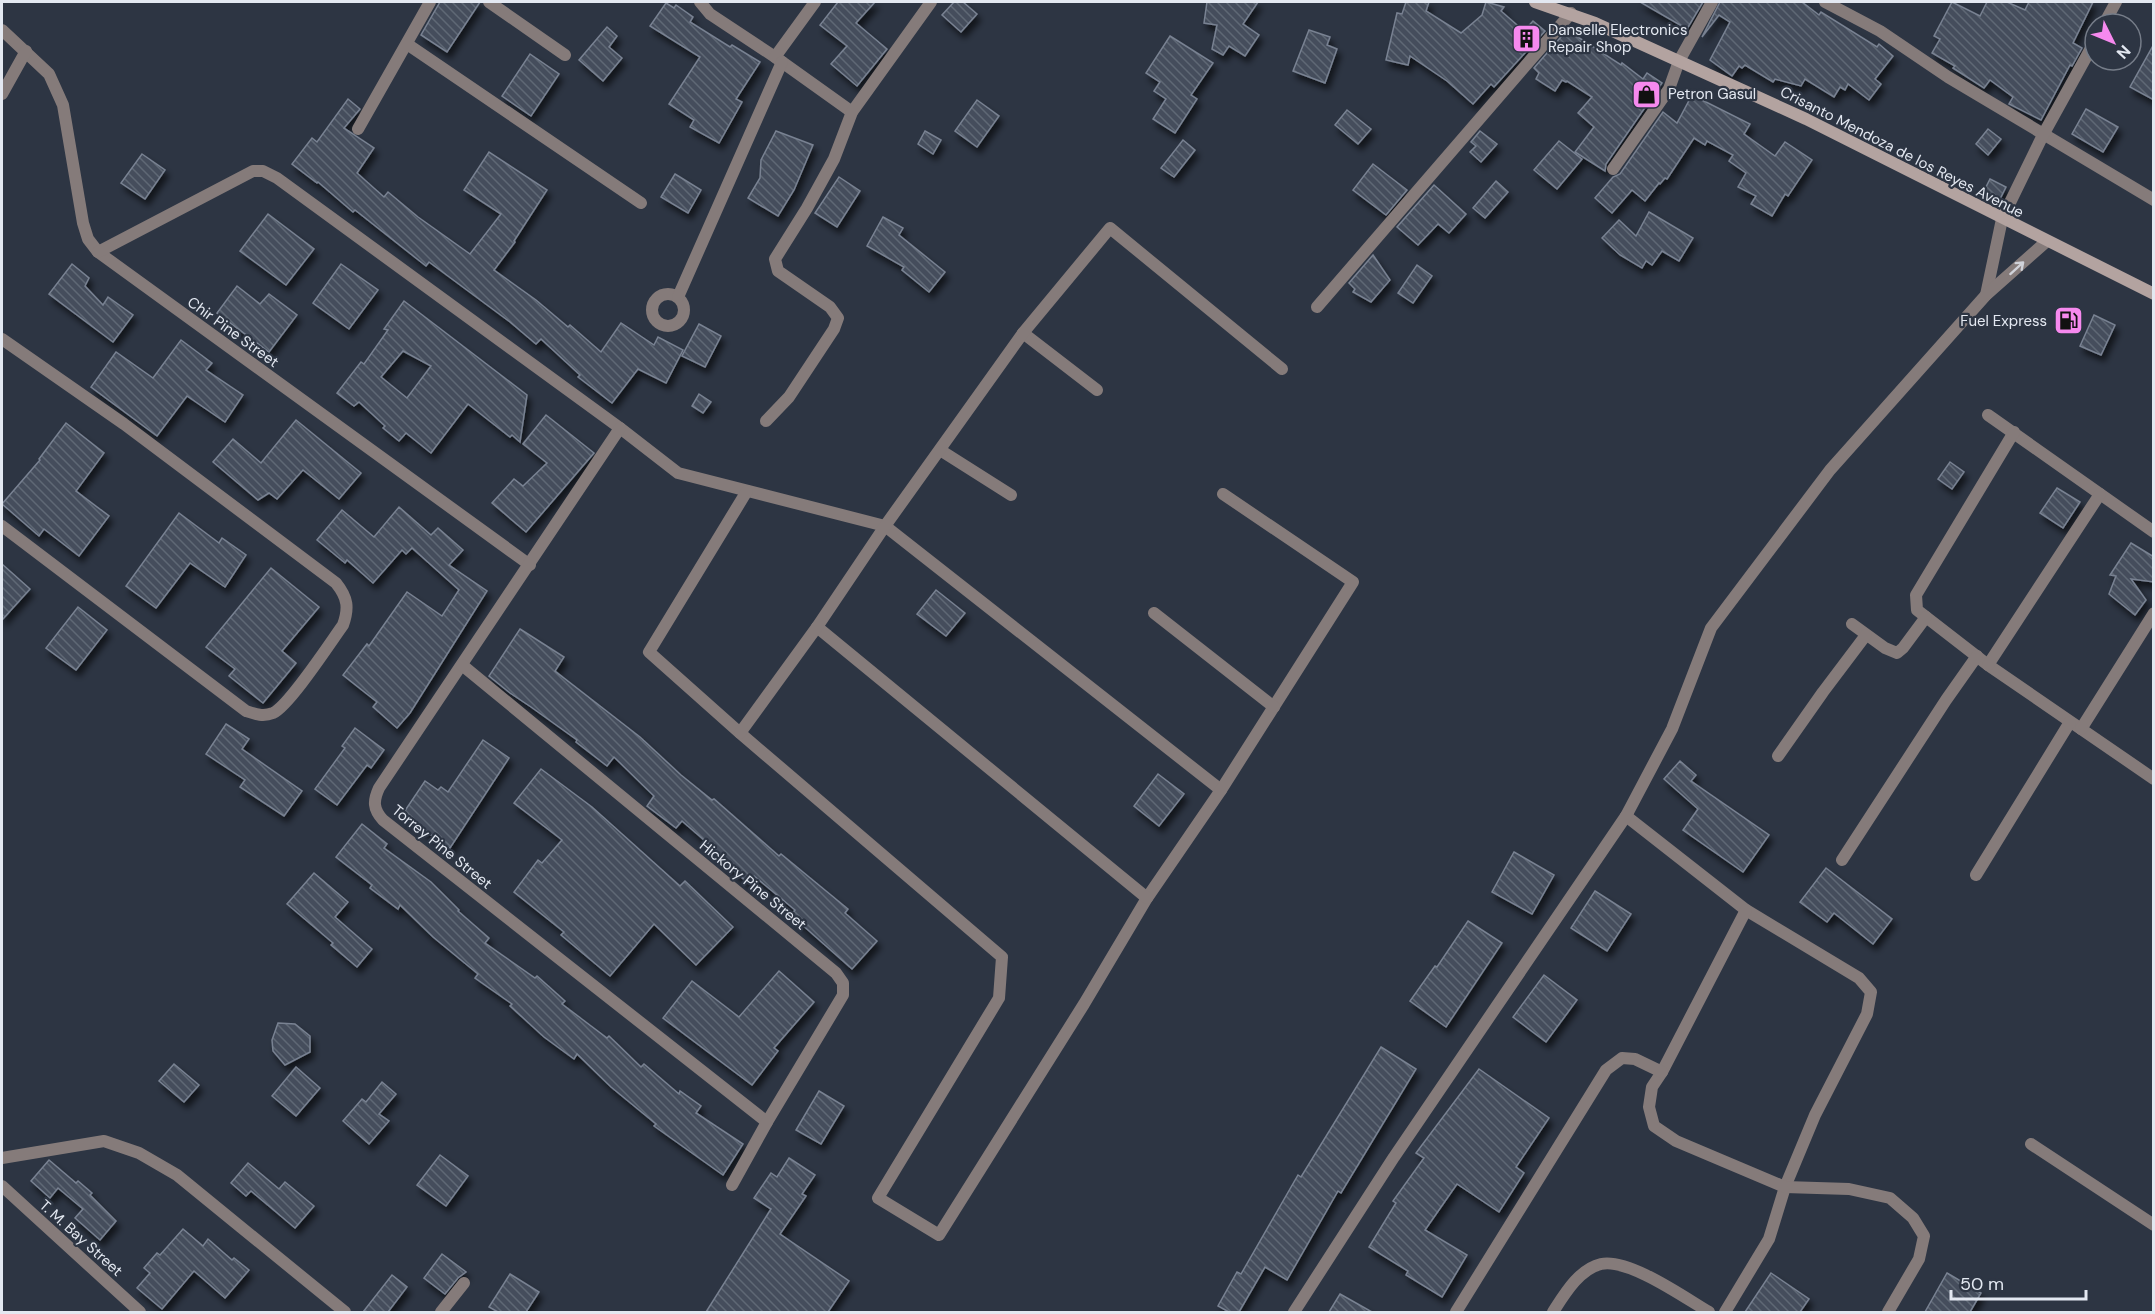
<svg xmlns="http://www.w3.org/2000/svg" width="2155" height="1314" font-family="'DM Sans',sans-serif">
<defs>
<pattern id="building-back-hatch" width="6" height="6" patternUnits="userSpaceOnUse" patternTransform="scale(1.5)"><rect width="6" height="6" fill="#444d5c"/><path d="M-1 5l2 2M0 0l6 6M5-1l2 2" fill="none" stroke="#5f6774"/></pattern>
<filter id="shadow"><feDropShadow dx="3.5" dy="6" stdDeviation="3" flood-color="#0009"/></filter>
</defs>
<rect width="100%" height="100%" fill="#2d3543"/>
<g fill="url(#building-back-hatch)" stroke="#798292" stroke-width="1.5" fill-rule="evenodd" filter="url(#shadow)">
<path d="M 440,2 L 480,2 L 447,52 L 421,35 Z"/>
<path d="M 838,2 L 875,2 L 856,23 L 887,49 L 857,86 L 831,64 L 847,46 L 820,25 Z"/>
<path d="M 954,2 L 963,2 L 977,14 L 961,32 L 942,15 Z"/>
<path d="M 1207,2 L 1258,2 L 1243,24 L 1259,35 L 1245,56 L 1229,46 L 1223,55 L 1212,49 L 1217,25 L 1204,23 Z"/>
<path d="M 1406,2 L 1429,2 L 1426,11 L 1461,33 L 1482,15 L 1486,2 L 1504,7 L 1501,11 L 1524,31 L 1533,21 L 1545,31 L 1494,87 L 1491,84 L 1473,104 L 1447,81 L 1410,56 L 1408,65 L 1386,60 L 1397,13 L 1402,14 Z"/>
<path d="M 1640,2 L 1703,2 L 1687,29 Z"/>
<path d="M 1720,2 L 1802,2 L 1819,15 L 1821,12 L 1877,47 L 1879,44 L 1893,56 L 1875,79 L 1881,84 L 1869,100 L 1848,84 L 1845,90 L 1840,87 L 1834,97 L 1805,79 L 1801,86 L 1775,79 L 1773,82 L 1745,65 L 1742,68 L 1739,66 L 1732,76 L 1710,60 L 1730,22 L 1719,15 L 1702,37 Z"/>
<path d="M 1952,2 L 1980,16 L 1987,2 L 2007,2 L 2025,10 L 2029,2 L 2093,2 L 2073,43 L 2082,48 L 2072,66 L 2070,65 L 2041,120 L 2009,104 L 2013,97 L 1990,80 L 1984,88 L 1953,68 L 1955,66 L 1932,53 L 1940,39 L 1934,36 Z"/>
<path d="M 666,3 L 674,8 L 676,5 L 693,17 L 690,22 L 730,47 L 732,45 L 760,62 L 736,99 L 742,102 L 719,143 L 690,127 L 694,120 L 669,104 L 700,57 L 650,26 Z"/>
<path d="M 607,27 L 617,36 L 609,47 L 622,58 L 603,81 L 579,60 Z"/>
<path d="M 1309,30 L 1330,37 L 1327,45 L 1337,49 L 1325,83 L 1293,71 Z"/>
<path d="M 1567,30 L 1621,65 L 1622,63 L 1643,79 L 1647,73 L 1662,83 L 1606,164 L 1605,171 L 1575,152 L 1594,127 L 1578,113 L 1592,97 L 1567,81 L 1566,82 L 1562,80 L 1555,91 L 1536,79 L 1539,73 L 1534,68 Z"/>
<path d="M 1170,36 L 1213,63 L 1191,95 L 1197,99 L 1175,133 L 1153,119 L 1166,99 L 1154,91 L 1160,82 L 1146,73 Z"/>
<path d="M 2154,44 L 2154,100 L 2130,87 Z"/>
<path d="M 530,54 L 559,74 L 531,116 L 502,96 Z"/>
<path d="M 1692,95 L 1750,124 L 1744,134 L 1775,156 L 1785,142 L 1812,160 L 1788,196 L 1785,194 L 1772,216 L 1751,204 L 1756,196 L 1738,187 L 1746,173 L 1729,161 L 1733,155 L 1707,141 L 1705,145 L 1694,138 L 1667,179 L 1665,178 L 1660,184 L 1659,183 L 1645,201 L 1632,190 L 1612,213 L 1595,198 L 1613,177 L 1620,174 L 1663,112 L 1677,123 Z"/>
<path d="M 348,99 L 360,109 L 344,128 L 374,148 L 357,173 L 384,197 L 388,192 L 418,217 L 470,254 L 501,214 L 464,190 L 489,152 L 547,190 L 514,241 L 515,242 L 494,270 L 536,300 L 568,327 L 570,325 L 601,352 L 621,323 L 654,345 L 658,337 L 683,350 L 666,383 L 638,369 L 612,403 L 578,377 L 580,375 L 541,339 L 536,344 L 510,322 L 429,262 L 426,266 L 355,210 L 353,212 L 318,182 L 317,183 L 292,164 L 312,138 L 317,142 Z"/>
<path d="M 977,100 L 999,116 L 977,147 L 955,131 Z"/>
<path d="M 2086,109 L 2118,127 L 2103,152 L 2072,134 Z"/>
<path d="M 1347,110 L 1371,129 L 1358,144 L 1335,125 Z"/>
<path d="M 1988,129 L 2001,139 L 1988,155 L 1976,144 Z"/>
<path d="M 776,131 L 813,145 L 794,190 L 778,216 L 748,198 L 760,178 L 761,160 Z"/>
<path d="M 925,131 L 941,140 L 933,154 L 918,144 Z"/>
<path d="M 1480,131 L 1497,144 L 1481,162 L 1470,152 L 1476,146 L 1471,142 Z"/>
<path d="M 1183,140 L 1195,150 L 1174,177 L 1161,168 Z"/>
<path d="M 1559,141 L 1582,159 L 1557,189 L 1534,170 Z"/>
<path d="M 142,154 L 165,170 L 145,199 L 121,183 Z"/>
<path d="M 1373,164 L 1407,190 L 1386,215 L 1353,190 Z"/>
<path d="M 675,174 L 701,190 L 688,213 L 661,197 Z"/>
<path d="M 839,177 L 860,191 L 837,227 L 815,213 Z"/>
<path d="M 1990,179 L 2006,187 L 2000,199 L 1984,191 Z"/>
<path d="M 1496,181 L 1508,192 L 1485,218 L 1473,208 Z"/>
<path d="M 1434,185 L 1466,214 L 1449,233 L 1438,224 L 1418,245 L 1397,227 Z"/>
<path d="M 1649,212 L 1693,238 L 1679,261 L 1662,251 L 1652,265 L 1646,261 L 1642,268 L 1620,255 L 1602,238 L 1619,220 L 1636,236 Z"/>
<path d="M 268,214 L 314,249 L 286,285 L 240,251 Z"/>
<path d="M 883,217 L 903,228 L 899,235 L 945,272 L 929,292 L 902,270 L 904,267 L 867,246 Z"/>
<path d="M 1373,255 L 1390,280 L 1371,302 L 1353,292 L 1355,289 L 1349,283 Z"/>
<path d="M 72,264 L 89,278 L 85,286 L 103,305 L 108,297 L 133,315 L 113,342 L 49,294 Z"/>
<path d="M 341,264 L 378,290 L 349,329 L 313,303 Z"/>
<path d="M 1417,265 L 1432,276 L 1413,303 L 1398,293 Z"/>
<path d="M 237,286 L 260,304 L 269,294 L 297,315 L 269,352 L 217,313 Z"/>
<path d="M 404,301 L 527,395 L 520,442 L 512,435 L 510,437 L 468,404 L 431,453 L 406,433 L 399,441 L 383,428 L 385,426 L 359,402 L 354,406 L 337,393 L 361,362 L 364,364 L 388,330 L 384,329 ZM 403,351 L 431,366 L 407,398 L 381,377 Z"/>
<path d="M 2094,315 L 2115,325 L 2101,355 L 2080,346 Z"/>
<path d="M 699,324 L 721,336 L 705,367 L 682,356 Z"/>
<path d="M 181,340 L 212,363 L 206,370 L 243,395 L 225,422 L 187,396 L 157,436 L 91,387 L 116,352 L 153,378 Z"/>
<path d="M 699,394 L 711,402 L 703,413 L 692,406 Z"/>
<path d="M 546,415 L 594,453 L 526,532 L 492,503 L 514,479 L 523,486 L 547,463 L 523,444 Z"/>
<path d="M 296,420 L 361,473 L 339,499 L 303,470 L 277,499 L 269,493 L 258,500 L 213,462 L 233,439 L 261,463 Z"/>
<path d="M 66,423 L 104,453 L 76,491 L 109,516 L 79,556 L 44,529 L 39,536 L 2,504 L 40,460 L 39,459 Z"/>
<path d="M 1950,462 L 1964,472 L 1952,489 L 1938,479 Z"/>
<path d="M 2057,488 L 2080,502 L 2063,528 L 2040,513 Z"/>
<path d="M 399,507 L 431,535 L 438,528 L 463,550 L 449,565 L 487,591 L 410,713 L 397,728 L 373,707 L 377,702 L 343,675 L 367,644 L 369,646 L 407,592 L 442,616 L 459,590 L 412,548 L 406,554 L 402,550 L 373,583 L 347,560 L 345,563 L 317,540 L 342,510 L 374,537 Z"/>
<path d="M 179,513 L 219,543 L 222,538 L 246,555 L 225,587 L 190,563 L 156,608 L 126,586 Z"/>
<path d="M 2131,543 L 2154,557 L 2154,582 L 2131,579 L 2146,600 L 2135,615 L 2109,594 L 2116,576 L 2110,575 Z"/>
<path d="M 2,564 L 30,589 L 2,620 Z"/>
<path d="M 271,568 L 319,607 L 282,651 L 296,663 L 263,703 L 229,676 L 235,669 L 206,647 Z"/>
<path d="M 936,590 L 965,613 L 946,636 L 917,614 Z"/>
<path d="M 78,607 L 107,630 L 76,670 L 46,648 Z"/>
<path d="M 520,629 L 564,657 L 555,671 L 640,737 L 681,775 L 712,800 L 714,799 L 779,856 L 781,854 L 848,909 L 845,913 L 877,941 L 852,969 L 791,915 L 795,910 L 754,876 L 748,883 L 725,863 L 727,860 L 682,821 L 676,828 L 647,806 L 654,796 L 614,757 L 607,766 L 576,742 L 577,740 L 531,707 L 510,693 L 489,676 Z"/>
<path d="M 226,724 L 249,739 L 242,749 L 302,791 L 284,816 L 240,787 L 245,780 L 206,754 Z"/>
<path d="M 355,728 L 384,750 L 371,768 L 367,765 L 337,805 L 315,789 L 345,748 L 342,746 Z"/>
<path d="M 483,740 L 509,758 L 450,848 L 402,815 L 425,781 L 438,790 L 441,787 L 448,792 Z"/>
<path d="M 1680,761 L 1696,775 L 1691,781 L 1769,835 L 1743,872 L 1683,830 L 1698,809 L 1664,779 Z"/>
<path d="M 541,769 L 592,807 L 680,886 L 685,881 L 733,927 L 696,965 L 654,924 L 610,976 L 561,935 L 564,932 L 514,892 L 538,860 L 542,863 L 562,840 L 514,803 Z"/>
<path d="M 1158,774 L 1184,794 L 1159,826 L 1134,806 Z"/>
<path d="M 362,824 L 387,844 L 384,848 L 431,882 L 459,910 L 458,911 L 489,938 L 485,943 L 535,978 L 537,976 L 565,1001 L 562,1004 L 607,1038 L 609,1036 L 641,1067 L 644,1064 L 679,1094 L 680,1091 L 701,1106 L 696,1113 L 743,1144 L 723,1175 L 654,1126 L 656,1124 L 611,1087 L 577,1054 L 574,1059 L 544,1037 L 510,1006 L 512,1004 L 475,978 L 478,974 L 433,937 L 400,905 L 398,909 L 370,888 L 372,885 L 336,857 Z"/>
<path d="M 1514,852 L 1554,875 L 1532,914 L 1492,892 Z"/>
<path d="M 1826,868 L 1892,919 L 1873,944 L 1834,913 L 1827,922 L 1800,902 Z"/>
<path d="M 314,873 L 348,902 L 335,917 L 372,949 L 357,967 L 331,945 L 333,943 L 287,904 Z"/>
<path d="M 1595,891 L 1631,914 L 1607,951 L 1571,928 Z"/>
<path d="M 1468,921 L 1502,943 L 1446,1027 L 1410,1001 L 1435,966 L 1437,967 Z"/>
<path d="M 779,971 L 814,1002 L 774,1048 L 778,1051 L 752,1085 L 663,1018 L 692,981 L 739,1017 Z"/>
<path d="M 1544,975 L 1577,1000 L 1546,1042 L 1513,1017 Z"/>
<path d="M 278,1023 L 295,1024 L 310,1036 L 310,1052 L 285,1065 L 273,1051 L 272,1040 Z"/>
<path d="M 1381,1047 L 1416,1069 L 1341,1193 L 1338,1191 L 1287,1280 L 1265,1267 L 1239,1312 L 1229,1312 L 1218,1306 L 1237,1272 L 1241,1274 L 1298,1175 L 1301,1177 Z"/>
<path d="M 174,1064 L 199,1085 L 184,1102 L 159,1081 Z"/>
<path d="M 296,1067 L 320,1088 L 296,1116 L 272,1096 Z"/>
<path d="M 1479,1069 L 1549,1118 L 1516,1167 L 1524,1173 L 1499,1212 L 1457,1184 L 1425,1230 L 1467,1255 L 1442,1297 L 1406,1275 L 1408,1271 L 1369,1247 L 1396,1203 L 1393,1201 L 1424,1158 L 1416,1153 Z"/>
<path d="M 382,1082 L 396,1094 L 379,1114 L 389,1121 L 369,1144 L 343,1121 L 362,1099 L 366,1102 Z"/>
<path d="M 819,1091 L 844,1106 L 821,1144 L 796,1130 Z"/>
<path d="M 440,1155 L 468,1176 L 446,1206 L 417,1185 Z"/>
<path d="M 789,1158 L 815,1175 L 802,1194 L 806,1196 L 780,1234 L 849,1281 L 828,1312 L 706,1312 L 771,1209 L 754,1198 L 771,1173 L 777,1177 Z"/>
<path d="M 49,1160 L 76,1183 L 78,1181 L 92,1193 L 90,1195 L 116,1221 L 100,1240 L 75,1218 L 83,1209 L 58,1188 L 50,1198 L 31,1181 Z"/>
<path d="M 248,1163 L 279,1189 L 285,1182 L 314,1206 L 295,1228 L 251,1191 L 246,1196 L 231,1183 Z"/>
<path d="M 183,1229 L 203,1246 L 208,1239 L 232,1260 L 234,1258 L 249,1270 L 225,1298 L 194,1271 L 162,1309 L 137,1288 L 150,1273 L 144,1268 L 157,1253 L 160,1255 Z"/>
<path d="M 442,1254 L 466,1272 L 458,1278 L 445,1294 L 424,1278 Z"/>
<path d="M 1771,1273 L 1809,1299 L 1800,1312 L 1745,1312 Z"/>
<path d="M 1947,1273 L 1981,1293 L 1970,1312 L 1925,1312 Z"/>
<path d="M 510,1274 L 539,1292 L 526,1312 L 498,1312 L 489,1307 Z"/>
<path d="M 392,1275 L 407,1287 L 388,1312 L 363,1312 Z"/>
<path d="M 1340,1294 L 1372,1312 L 1329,1312 Z"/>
</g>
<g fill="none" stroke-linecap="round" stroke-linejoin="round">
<g stroke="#857b7a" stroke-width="12">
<path d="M 489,2 L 565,55"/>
<path d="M 700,2 L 710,14 L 775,57 L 852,112"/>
<path d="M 1825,2 L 1880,31 L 1948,77 L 2154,200"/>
<path d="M 2104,24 L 2116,2"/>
<path d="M 2,30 L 49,74 L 63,105 L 83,223 L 88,239 L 98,252 L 530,565"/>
<path d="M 407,44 L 641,203"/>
<path d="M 775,57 L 815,2"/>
<path d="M 2,94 L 26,51"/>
<path d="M 358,129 L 430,2"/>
<path d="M 1613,169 L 1669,89 L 1679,61 L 1712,2"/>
<path d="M 98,252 L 253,171 L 263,171 L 277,178 L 620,428 L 678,473 L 885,526 L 1221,790"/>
<circle cx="668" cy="310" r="16"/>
<path d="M 1986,295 L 2002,219 L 2043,135 L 2095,41"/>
<path d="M 678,297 L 782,62"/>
<path d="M 1317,307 L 1571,13"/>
<path d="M 1023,333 L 1097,390"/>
<path d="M 2,339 L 124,424 L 336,583 C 348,598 349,608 343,625 C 330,643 289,706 273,713 C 263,717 255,714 246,711 L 2,526"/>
<path d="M 1988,415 L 2154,532"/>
<path d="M 766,421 L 789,397 L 834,329 L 838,318 L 830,307 L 778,271 L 775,259 L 807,208 L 834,159 L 852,112 L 931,2"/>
<path d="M 620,428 L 379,788 C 373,801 373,809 383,820 L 767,1122"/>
<path d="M 2014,432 L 1916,595 L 1917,610 L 1988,665 L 2154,779"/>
<path d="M 940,450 L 1011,495"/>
<path d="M 747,491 L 649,652 L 740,733 L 1002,957 L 999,998 L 878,1198 L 939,1235 L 1084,1004 L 1147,898 L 1221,790 L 1353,582 L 1223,494"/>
<path d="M 1154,613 L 1274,707"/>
<path d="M 1852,624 L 1885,648 L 1897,653 L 1903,648 L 1926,617"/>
<path d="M 817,627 L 1147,898"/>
<path d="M 462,665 L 836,973 L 843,983 L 843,995 L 767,1122 L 732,1185"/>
<path d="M 1988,665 L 2100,494"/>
<path d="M 2081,729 L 2154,613"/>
<path d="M 740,733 L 817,627 L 885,526 L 1023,333 L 1110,228 L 1282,369"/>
<path d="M 1778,756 L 1823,692 L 1866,635"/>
<path d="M 1626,816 L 1746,910 L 1859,978 L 1871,992 L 1867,1014 L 1815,1115 L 1785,1187 L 1769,1239 L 1725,1312"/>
<path d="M 1842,860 L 1946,700 L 1977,656"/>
<path d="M 1976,875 L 2070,722"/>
<path d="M 1746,910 L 1662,1072 L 1652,1087 L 1649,1107 L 1654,1126 L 1676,1141 L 1785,1187 L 1849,1189 L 1890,1198 L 1913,1218 L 1924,1236 L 1919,1259 L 1888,1312"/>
<path d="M 2031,1144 L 2154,1225"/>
<path d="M 2,1158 L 104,1141 L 139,1153 L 177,1175 L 345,1312"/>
<path d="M 2,1186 L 140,1312"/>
<path d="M 441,1312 L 464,1283"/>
<path d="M 1294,1312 L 1394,1157 L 1626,816 L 1672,729 L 1711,628 L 1830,470 L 1986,295 L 2047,241"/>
<path d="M 1456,1312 L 1606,1070 L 1622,1058 L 1635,1059 L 1662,1072"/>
<path d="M 1553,1312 C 1564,1295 1579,1269 1601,1264 C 1629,1258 1685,1298 1709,1312"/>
</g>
<path stroke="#b3a3a0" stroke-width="12" d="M 1535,2 L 1595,23 L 1806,119 L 2154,294"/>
</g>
<defs><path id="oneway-shaft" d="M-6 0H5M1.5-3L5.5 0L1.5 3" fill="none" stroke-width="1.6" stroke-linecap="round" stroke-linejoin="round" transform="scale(1.5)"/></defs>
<use stroke="#d0d2d9" href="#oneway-shaft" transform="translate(2017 268) rotate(-42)"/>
<defs>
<symbol id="building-square" viewBox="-11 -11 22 22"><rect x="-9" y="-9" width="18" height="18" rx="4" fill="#f689ee" stroke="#2d3543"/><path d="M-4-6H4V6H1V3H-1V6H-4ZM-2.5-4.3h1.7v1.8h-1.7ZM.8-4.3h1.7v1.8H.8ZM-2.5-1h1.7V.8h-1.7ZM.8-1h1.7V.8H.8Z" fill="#111"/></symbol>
<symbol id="shop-square" viewBox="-11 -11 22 22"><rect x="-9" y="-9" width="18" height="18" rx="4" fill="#f689ee" stroke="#2d3543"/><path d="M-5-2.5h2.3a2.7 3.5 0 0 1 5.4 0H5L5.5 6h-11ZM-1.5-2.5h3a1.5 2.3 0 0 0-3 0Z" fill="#111"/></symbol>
<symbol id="fuel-square" viewBox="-11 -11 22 22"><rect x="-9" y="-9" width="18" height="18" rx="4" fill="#f689ee" stroke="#2d3543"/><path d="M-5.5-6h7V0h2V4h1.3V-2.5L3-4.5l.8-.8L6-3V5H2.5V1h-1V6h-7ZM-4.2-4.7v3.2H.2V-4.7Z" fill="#111"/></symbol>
</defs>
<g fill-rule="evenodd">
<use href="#building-square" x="1510" y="22" width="33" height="33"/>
<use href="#shop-square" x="1630" y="78" width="33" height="33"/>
<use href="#fuel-square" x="2052" y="304" width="33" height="33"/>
</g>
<g text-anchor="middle" stroke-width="4.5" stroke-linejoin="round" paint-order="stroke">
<g font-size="15" fill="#e3e8f1" stroke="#2d3543" text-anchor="start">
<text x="1548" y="35">Danselle Electronics<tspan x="1548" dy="17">Repair Shop</tspan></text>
<text x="1668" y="99">Petron Gasul</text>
<text x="2047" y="326" text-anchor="end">Fuel Express</text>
</g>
<g font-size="15" fill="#e3e8f1" stroke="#2d3543">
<text transform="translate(1902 152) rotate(27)" y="5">Crisanto Mendoza de los Reyes Avenue</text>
<text transform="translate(233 332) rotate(36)" y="5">Chir Pine Street</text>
<text transform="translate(442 847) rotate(39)" y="5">Torrey Pine Street</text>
<text transform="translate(753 885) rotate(39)" y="5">Hickory Pine Street</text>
<text transform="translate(81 1238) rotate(42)" y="5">T. M. Bay Street</text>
</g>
</g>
<rect width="2155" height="1314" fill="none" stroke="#e3e8f1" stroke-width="6"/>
<g transform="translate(2113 42) rotate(133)"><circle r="28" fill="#2d3543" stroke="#767d89" stroke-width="1.5"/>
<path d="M0-4.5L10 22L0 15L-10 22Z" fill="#f689ee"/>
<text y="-9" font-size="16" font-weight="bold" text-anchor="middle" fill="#e3e8f1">N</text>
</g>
<path d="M1951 1290v9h135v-9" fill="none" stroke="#e3e8f1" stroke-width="3"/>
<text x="1960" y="1290" font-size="18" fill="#e3e8f1" stroke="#2d3543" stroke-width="4.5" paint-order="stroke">50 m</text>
</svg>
